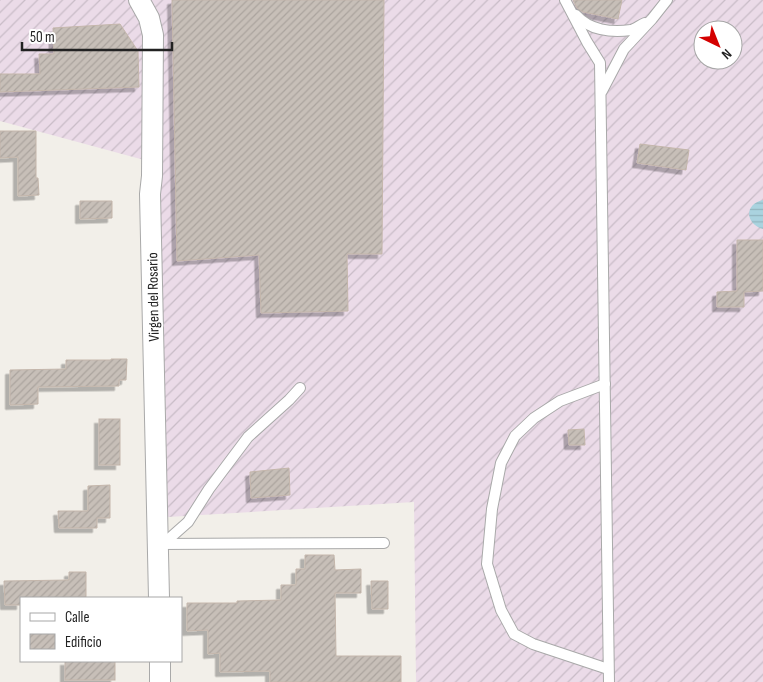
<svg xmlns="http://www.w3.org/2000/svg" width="763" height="682" font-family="'Sofia Sans Condensed',sans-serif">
<defs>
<pattern id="industrial-furrows" width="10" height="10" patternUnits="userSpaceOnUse" patternTransform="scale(1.25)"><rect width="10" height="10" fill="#ebdbe8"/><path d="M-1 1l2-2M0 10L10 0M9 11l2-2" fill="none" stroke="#c9bcc7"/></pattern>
<pattern id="water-rules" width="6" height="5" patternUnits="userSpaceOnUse" patternTransform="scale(1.25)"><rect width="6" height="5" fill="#aad3df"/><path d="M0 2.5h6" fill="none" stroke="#92b5bf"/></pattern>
<pattern id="building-hatch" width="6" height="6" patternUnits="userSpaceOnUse" patternTransform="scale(1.25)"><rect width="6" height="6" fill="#c7bfb8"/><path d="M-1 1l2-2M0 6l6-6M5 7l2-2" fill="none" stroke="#aba49e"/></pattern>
<filter id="shadow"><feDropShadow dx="-4.5" dy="4.5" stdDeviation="0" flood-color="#0004"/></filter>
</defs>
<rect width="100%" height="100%" fill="#f2efe9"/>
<path fill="url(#industrial-furrows)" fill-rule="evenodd" d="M 0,0 L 763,0 L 763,682 L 416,682 L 414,502 L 168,517 L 159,164 L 0,121 ZM 703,30 L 733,30 L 733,60 L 703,60 Z"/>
<path fill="url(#water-rules)" d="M 763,200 L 763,229 C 745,224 744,204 763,200 Z"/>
<g fill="url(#building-hatch)" stroke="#c4b6ab" filter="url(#shadow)">
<path d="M 172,0 L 384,0 L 382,254 L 347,254 L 348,311 L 261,313 L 259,255 L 177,261 Z"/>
<path d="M 573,0 L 622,0 L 618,19 L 583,12 L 577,8 Z"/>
<path d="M 120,24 L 138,51 L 139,87 L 0,92 L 0,74 L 40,74 L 39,54 L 54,54 L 53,28 Z"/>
<path d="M 0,131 L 36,131 L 36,178 L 38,178 L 39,195 L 18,196 L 18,157 L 0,158 Z"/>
<path d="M 640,144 L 689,150 L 686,170 L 637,163 Z"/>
<path d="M 80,201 L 112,201 L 112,218 L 80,219 Z"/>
<path d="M 737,240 L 763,240 L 763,291 L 744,292 L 744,307 L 717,307 L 717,292 L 737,291 Z"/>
<path d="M 111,359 L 127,359 L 126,380 L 119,380 L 119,386 L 38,387 L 38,404 L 10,405 L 10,370 L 66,369 L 66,360 L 111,360 Z"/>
<rect x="99" y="419" width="21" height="46"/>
<path d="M 584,429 L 585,445 L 569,445 L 568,430 Z"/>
<path d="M 289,468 L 290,495 L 251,498 L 250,472 Z"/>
<path d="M 110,485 L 110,518 L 97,518 L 97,528 L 59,528 L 58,511 L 88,511 L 88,486 Z"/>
<path d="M 305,555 L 334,555 L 335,570 L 361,569 L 361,593 L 335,593 L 336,656 L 401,656 L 401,682 L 270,682 L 270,671 L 220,672 L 220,653 L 208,654 L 208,630 L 187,631 L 187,603 L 237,603 L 237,601 L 281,600 L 281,585 L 296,585 L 296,569 L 305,569 Z"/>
<path d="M 69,572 L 86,572 L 86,597 L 21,598 L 21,605 L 5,605 L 4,581 L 69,580 Z"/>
<path d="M 371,581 L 388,581 L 388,609 L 372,609 Z"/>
<rect x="65" y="661" width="50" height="19"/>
</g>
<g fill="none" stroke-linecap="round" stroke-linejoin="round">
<defs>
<g id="lane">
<path d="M 565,0 L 587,42 L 600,63 L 609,682"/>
<path d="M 576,15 C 589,30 611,33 631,30 C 635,29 640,25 645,23"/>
<path d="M 602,91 L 624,49 L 652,19 L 667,0"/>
<path d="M 605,384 L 560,401 L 534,418 L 515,436 L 501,463 L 492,509 L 487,564 L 501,610 L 514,634 L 533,644 L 608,669"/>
<path d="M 158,544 L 384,543"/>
<path d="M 162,545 L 188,522 L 209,489 L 248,437 L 289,400 L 300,388"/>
</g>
<g id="street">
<path d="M 139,0 L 149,18 L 153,35 L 152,176 L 150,194 L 159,598"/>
<path d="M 160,661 L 160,682"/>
</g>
</defs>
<use href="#lane" stroke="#a9a9a9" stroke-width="12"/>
<use href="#street" stroke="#a9a9a9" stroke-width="22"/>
<use href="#lane" stroke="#fff" stroke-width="10"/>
<use href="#street" stroke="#fff" stroke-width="20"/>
</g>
<g text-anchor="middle" stroke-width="4" stroke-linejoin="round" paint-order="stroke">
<g font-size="15" fill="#222" stroke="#fff">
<text transform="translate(153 297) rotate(-91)" y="5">Virgen del Rosario</text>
</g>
</g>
<rect x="20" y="597" width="162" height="65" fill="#ffffff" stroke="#a7a7a7"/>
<rect x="30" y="613" width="25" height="8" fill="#ffffff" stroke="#a7a7a7"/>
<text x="65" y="622" font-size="15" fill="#222222">Calle</text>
<rect x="30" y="634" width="25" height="15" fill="url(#building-hatch)" stroke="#a7a7a7"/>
<text x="65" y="647" font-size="15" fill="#222222">Edificio</text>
<g transform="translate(718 45) rotate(137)"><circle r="24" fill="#ffffff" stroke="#a7a7a7"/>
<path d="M0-4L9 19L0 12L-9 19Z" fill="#d40000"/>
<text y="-8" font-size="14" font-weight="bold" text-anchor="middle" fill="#222222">N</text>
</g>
<path d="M22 42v8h150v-8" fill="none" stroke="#222222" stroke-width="2.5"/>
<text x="30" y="42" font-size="15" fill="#222222" stroke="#ffffff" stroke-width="4" paint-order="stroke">50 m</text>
</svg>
